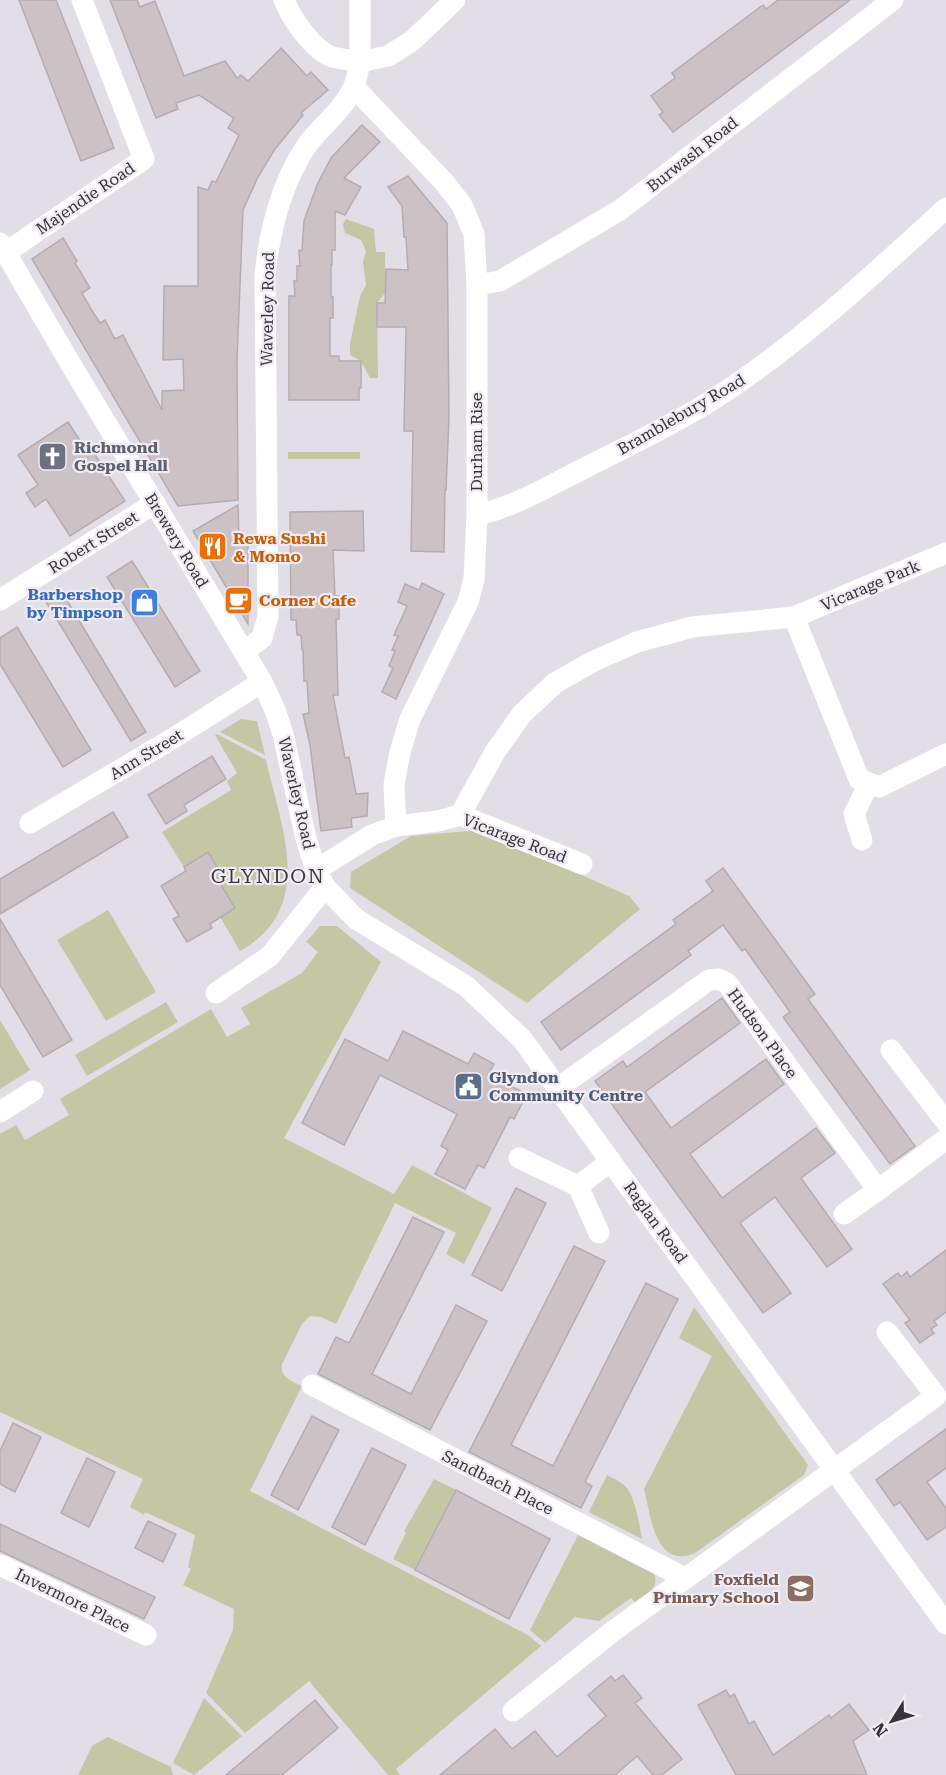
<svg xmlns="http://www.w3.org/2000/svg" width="946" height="1775" font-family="'Roboto Serif',serif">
<rect width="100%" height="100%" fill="#e2dee7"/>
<g fill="#c3c7a3">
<path d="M 346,219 L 374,229 L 376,252 L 385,252 L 385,293 L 377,303 L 378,378 L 370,378 L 361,361 L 350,355 L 350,344 L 360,296 L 366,285 L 363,262 L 366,251 L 361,240 L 345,233 L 343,224 Z"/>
<rect x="288" y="452" width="72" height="7"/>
<path d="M 241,719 L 257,721 L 265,755 L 220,732 Z"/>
<path d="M 217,734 L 266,760 C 281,827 317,908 240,951 L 220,917 L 235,908 L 217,878 L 222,875 L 209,853 L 184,867 L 162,832 L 231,790 L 227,781 L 237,773 L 215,735 Z"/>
<path d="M 479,830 L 629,896 L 640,909 L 527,1003 L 350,888 L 351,872 L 411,836 Z"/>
<path d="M 108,910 L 156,992 L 106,1021 L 57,940 Z"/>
<path d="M 320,926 L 337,926 L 381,962 L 284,1138 L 394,1194 L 412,1165 L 492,1208 L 464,1264 L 446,1254 L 456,1233 L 395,1203 L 336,1324 L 321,1317 L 310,1316 L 302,1324 L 282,1364 C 280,1377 291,1381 302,1386 L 250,1491 L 528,1635 L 541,1646 L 396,1769 L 400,1775 L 388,1775 L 309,1681 L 245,1733 L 206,1693 L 233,1630 L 234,1609 L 183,1585 L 191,1569 L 188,1567 L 195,1535 L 145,1512 L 144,1515 L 130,1507 L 143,1479 L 0,1412 L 0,1134 L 16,1125 L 25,1140 L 69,1115 L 60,1099 L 211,1009 L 227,1037 L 250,1024 L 241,1008 L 302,973 L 318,952 L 306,942 Z"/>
<path d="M 166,1002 L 178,1022 L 87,1076 L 75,1055 Z"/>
<path d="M 0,1020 L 30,1070 L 0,1089 Z"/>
<path d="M 694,1307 L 808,1465 L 804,1475 L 695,1553 C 655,1570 651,1516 644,1489 L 712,1356 L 679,1338 Z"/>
<path d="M 607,1475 C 614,1479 622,1482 627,1488 C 635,1498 640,1526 642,1539 L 589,1512 Z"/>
<path d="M 434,1479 L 456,1490 L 415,1570 L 393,1559 L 406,1533 L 404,1531 Z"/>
<path d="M 578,1535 L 648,1571 L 653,1571 C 661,1588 648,1594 636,1603 L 631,1598 L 599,1621 L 575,1617 L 545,1643 L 530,1630 Z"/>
<path d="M 204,1698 L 242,1736 L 194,1775 L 173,1763 Z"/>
<path d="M 108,1737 L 171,1767 L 173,1775 L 78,1775 L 92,1746 Z"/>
</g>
<g fill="#ccc2c5" stroke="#b6acaf" stroke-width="1.5">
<path d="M 19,0 L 56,0 L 114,148 L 81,161 Z"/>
<path d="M 110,0 L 137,0 L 140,7 L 155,1 L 184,76 L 225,61 L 237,78 L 241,75 L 248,81 L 281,48 L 307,76 L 311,72 L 328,90 L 301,113 L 303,115 L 275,149 L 258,177 L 243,210 L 237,360 L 238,500 L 178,506 L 32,259 L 63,238 L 77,261 L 75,263 L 90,288 L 82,293 L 91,309 L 100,323 L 105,320 L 115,339 L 123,335 L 162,410 L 162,391 L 184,390 L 183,359 L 163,360 L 164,286 L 198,286 L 198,187 L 208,190 L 212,181 L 216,182 L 239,135 L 228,128 L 234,118 L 199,95 L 176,103 L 178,109 L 156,118 Z"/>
<path d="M 778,0 L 850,0 L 673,132 L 659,115 L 663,112 L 651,96 L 675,78 L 672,73 L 697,54 L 763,5 L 766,9 Z"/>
<path d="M 362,125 L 380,142 L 344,178 L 361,187 L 345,215 L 335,211 L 335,250 L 332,250 L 332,265 L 331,265 L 331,296 L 333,297 L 333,318 L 330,318 L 330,356 L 339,356 L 339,361 L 361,361 L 361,388 L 359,388 L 359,400 L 289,400 L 289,296 L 295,296 L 294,281 L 297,281 L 297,266 L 300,266 L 299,250 L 302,251 L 304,221 L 317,185 L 331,158 Z"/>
<path d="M 408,176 L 447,223 L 449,417 L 446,490 L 445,490 L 444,552 L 411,551 L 413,431 L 404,431 L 406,327 L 377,327 L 377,303 L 385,303 L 386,269 L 408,270 L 406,237 L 404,237 L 402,206 L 388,187 Z"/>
<path d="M 68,422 L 88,453 L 92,450 L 125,501 L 70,536 L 46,499 L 35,507 L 26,493 L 38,485 L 18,455 Z"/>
<path d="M 238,505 L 239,540 L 248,540 L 248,624 L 193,531 Z"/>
<path d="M 363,511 L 364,551 L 333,550 L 335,596 L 339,596 L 339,619 L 336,619 L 338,695 L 333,695 L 345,758 L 349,757 L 356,794 L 368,793 L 367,816 L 351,818 L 352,827 L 321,831 L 310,745 L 303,714 L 309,713 L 307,681 L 304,681 L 303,650 L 302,650 L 301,635 L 297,635 L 296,620 L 291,620 L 290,512 Z"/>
<path d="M 132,561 L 200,671 L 175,687 L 107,577 Z"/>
<path d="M 422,583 L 444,594 L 396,699 L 382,692 L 393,668 L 389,666 L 395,651 L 392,650 L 398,636 L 394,635 L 407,606 L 398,602 L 405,584 L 419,590 Z"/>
<path d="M 59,587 L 146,732 L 131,741 L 43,597 Z"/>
<path d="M 17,627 L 91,750 L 63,767 L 0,664 L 0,638 Z"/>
<path d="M 212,756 L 226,779 L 184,805 L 187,811 L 166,824 L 148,795 Z"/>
<path d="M 113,812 L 128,837 L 0,914 L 0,879 Z"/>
<path d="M 208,852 L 222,875 L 217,878 L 235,908 L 210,924 L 212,928 L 187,942 L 173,919 L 179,916 L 161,886 L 186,871 L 184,867 Z"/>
<path d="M 723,868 L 815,994 L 808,999 L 915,1146 L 890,1164 L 783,1017 L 790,1012 L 745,949 L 742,951 L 723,925 L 688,951 L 691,955 L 561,1050 L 541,1022 L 676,924 L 673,920 L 713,891 L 706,881 Z"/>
<path d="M 0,919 L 72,1040 L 43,1057 L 0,985 Z"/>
<path d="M 722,998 L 740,1023 L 645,1092 L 671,1128 L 766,1059 L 784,1084 L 690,1154 L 722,1198 L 816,1128 L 835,1153 L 801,1178 L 852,1249 L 827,1267 L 775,1197 L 740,1223 L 791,1293 L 763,1313 L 595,1081 L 623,1061 L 627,1067 Z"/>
<path d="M 403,1031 L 468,1064 L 474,1053 L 494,1064 L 488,1075 L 527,1094 L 514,1119 L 510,1117 L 484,1168 L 478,1165 L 465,1189 L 435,1174 L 448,1150 L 441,1146 L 457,1114 L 380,1075 L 344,1145 L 302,1123 L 345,1039 L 388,1061 Z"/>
<path d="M 516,1188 L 546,1203 L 502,1291 L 472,1275 Z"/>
<path d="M 413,1217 L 444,1232 L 372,1374 L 411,1394 L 456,1305 L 487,1321 L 430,1430 L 318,1374 L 336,1337 L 349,1343 Z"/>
<path d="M 574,1246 L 605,1261 L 511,1445 L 553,1466 L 646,1283 L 678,1299 L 585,1482 L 592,1486 L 581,1508 L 469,1452 Z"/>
<path d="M 946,1250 L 946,1312 L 934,1321 L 937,1325 L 931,1329 L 934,1333 L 920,1343 L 905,1323 L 910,1320 L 883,1284 L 898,1273 L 901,1277 L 907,1272 L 910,1277 Z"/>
<path d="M 312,1416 L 339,1430 L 298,1510 L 271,1495 Z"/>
<path d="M 13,1423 L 41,1437 L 15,1492 L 0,1484 L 0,1451 Z"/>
<path d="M 946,1429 L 946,1468 L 927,1482 L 946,1508 L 946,1527 L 927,1540 L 900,1502 L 894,1506 L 876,1480 Z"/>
<path d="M 372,1448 L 406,1465 L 365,1545 L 332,1527 Z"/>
<path d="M 87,1458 L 115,1472 L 89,1527 L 61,1513 Z"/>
<path d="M 456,1490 L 550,1539 L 509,1619 L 415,1570 Z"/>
<path d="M 148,1521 L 176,1534 L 163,1562 L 135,1548 Z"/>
<path d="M 0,1524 L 155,1597 L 144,1619 L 0,1551 Z"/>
<path d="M 623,1675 L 642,1698 L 635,1703 L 682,1759 L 662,1775 L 653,1775 L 637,1756 L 615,1775 L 440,1775 L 495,1729 L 512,1749 L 535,1731 L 557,1757 L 606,1716 L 588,1695 L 611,1676 L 615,1681 Z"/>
<path d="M 726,1690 L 730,1697 L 734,1694 L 749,1724 L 754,1721 L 773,1755 L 829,1715 L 831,1718 L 849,1704 L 869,1730 L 853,1741 L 867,1775 L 736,1775 L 698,1705 Z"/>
<path d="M 315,1700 L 338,1728 L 282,1775 L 226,1775 Z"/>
</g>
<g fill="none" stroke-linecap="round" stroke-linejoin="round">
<g stroke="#fff" stroke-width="21">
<path d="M 284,0 C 291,18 313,50 332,57 C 341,59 351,60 360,62 L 360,0"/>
<path d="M 354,87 L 444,182 L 462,205 L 474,234 L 477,285 L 477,515 L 474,579 L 468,602 L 410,719 L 400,752 L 394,785 L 396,826"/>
<path d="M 0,243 L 70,363 L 262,682 L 275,710 L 283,734 L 306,839 L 316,870 L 325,887 L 356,919 L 466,986 L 522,1039 L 946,1624"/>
<path d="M 5,253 L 144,159 L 82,0"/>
<path d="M 477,285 L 500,281 L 620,210 L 893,0"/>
<path d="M 477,515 C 515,507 550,485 585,468 C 628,446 673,425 714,399 C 798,345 873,275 946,208"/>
<path d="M 0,600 L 155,503"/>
<path d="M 794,617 L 859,779 L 879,787 L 946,754"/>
<path d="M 244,652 L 262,638 L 268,616 L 265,275 C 270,228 281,184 307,145 C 321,126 343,110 353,88 C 357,80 358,70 360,62 L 388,56 L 412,41 L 455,0"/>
<path d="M 460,815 L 495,752 L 522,714 L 555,683 L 592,662 L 637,642 L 692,627 L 794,617 L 946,553"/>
<path d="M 30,823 L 172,739 L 262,682"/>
<path d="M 862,840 L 854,814 L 869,783"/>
<path d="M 316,870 L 372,835 L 396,826 L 438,821 L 460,815 L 582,864"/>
<path d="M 216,993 L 270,956 L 325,887"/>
<path d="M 891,1050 L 946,1122"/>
<path d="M 558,1088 L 709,980 L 718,979 L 727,983 L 878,1190 L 946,1139"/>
<path d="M 0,1112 L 33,1091"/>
<path d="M 519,1158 L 578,1186"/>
<path d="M 578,1186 L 599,1233"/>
<path d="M 578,1186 L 611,1161"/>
<path d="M 844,1214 L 878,1190"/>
<path d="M 312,1385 L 685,1578"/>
<path d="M 0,1565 L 146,1635"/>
<path d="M 513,1711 L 612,1632 L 936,1396 L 887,1332"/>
</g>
</g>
<defs>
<symbol id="church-square" viewBox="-11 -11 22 22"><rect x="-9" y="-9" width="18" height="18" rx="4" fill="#6b7280" stroke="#f0ebf4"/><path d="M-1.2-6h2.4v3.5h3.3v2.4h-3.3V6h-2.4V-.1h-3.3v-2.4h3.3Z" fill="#fff"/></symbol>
<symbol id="restaurant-square" viewBox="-11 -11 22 22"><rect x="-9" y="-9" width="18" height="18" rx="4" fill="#e8710a" stroke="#f0ebf4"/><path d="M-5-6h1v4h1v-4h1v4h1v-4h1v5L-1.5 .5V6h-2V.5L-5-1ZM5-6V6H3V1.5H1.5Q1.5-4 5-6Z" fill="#fff"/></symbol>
<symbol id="cafe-square" viewBox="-11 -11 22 22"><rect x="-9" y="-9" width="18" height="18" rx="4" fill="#e8710a" stroke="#f0ebf4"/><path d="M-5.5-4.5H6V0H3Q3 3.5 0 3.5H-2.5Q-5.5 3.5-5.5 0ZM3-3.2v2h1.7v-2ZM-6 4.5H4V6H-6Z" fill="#fff"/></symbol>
<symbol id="shop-square" viewBox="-11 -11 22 22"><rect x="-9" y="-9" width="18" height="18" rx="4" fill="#3f7fe0" stroke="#f0ebf4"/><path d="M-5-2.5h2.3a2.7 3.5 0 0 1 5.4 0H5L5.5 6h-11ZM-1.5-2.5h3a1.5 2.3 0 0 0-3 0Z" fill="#fff"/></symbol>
<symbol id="civic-square" viewBox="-11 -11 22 22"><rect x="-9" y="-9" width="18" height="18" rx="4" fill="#5c6f8a" stroke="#f0ebf4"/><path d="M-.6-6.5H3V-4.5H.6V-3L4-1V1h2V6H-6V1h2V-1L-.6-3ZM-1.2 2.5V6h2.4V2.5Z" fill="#fff"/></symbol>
<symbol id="school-square" viewBox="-11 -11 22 22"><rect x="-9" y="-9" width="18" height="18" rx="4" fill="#8d6e63" stroke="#f0ebf4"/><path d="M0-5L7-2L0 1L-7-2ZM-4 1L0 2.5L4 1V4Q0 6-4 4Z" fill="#fff"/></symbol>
</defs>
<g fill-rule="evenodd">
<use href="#church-square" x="36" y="440" width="33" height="33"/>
<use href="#restaurant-square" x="196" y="530" width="33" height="33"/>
<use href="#cafe-square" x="222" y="584" width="33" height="33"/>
<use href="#shop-square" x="128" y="586" width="33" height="33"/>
<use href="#civic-square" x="452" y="1070" width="33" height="33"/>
<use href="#school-square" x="784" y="1572" width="33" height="33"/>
</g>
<g text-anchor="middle" stroke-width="4.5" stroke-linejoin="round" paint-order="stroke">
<g font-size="16" fill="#373539" stroke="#f0ebf4">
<text transform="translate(692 154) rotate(-38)" y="6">Burwash Road</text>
<text transform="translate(85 198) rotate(-34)" y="6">Majendie Road</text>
<text transform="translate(267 309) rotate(-89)" y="6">Waverley Road</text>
<text transform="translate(681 414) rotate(-30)" y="6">Bramblebury Road</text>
<text transform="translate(476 442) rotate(-90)" y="6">Durham Rise</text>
<text transform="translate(177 540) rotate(59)" y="6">Brewery Road</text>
<text transform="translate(93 542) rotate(-32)" y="6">Robert Street</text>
<text transform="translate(870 585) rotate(-23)" y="6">Vicarage Park</text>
<text transform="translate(146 754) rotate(-31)" y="6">Ann Street</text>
<text transform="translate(297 793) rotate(77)" y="6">Waverley Road</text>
<text transform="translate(515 838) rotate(21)" y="6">Vicarage Road</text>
<text transform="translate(763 1033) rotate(54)" y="6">Hudson Place</text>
<text transform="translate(656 1222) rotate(54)" y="6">Raglan Road</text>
<text transform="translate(498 1482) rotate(27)" y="6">Sandbach Place</text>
<text transform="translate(73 1600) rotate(26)" y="6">Invermore Place</text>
</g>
<g font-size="16" font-weight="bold" fill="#5b616d" stroke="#f0ebf4" text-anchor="start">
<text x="74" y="453">Richmond<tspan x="74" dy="18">Gospel Hall</tspan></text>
</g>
<g font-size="16" font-weight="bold" fill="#c56008" stroke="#f0ebf4" text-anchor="start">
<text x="233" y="544">Rewa Sushi<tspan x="233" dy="18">&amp; Momo</tspan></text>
<text x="259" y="606">Corner Cafe</text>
</g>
<g font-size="16" font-weight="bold" fill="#366cbe" stroke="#f0ebf4" text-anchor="end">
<text x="123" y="600">Barbershop<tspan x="123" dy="18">by Timpson</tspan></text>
</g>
<g font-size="16" font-weight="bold" fill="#4e5e75" stroke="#f0ebf4" text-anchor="start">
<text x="489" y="1083">Glyndon<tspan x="489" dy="18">Community Centre</tspan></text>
</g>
<g font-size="16" font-weight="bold" fill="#785e54" stroke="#f0ebf4" text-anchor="end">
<text x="779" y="1585">Foxfield<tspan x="779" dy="18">Primary School</tspan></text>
</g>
<g font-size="20" letter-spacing="1.5" fill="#3d3a41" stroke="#f0ebf4">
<text x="268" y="883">GLYNDON</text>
</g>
</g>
<g transform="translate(892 1721) rotate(233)" stroke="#f0ebf4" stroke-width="4.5" paint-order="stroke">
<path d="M0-4.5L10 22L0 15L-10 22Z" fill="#373539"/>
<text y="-9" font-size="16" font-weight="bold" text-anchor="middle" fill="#373539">N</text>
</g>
</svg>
